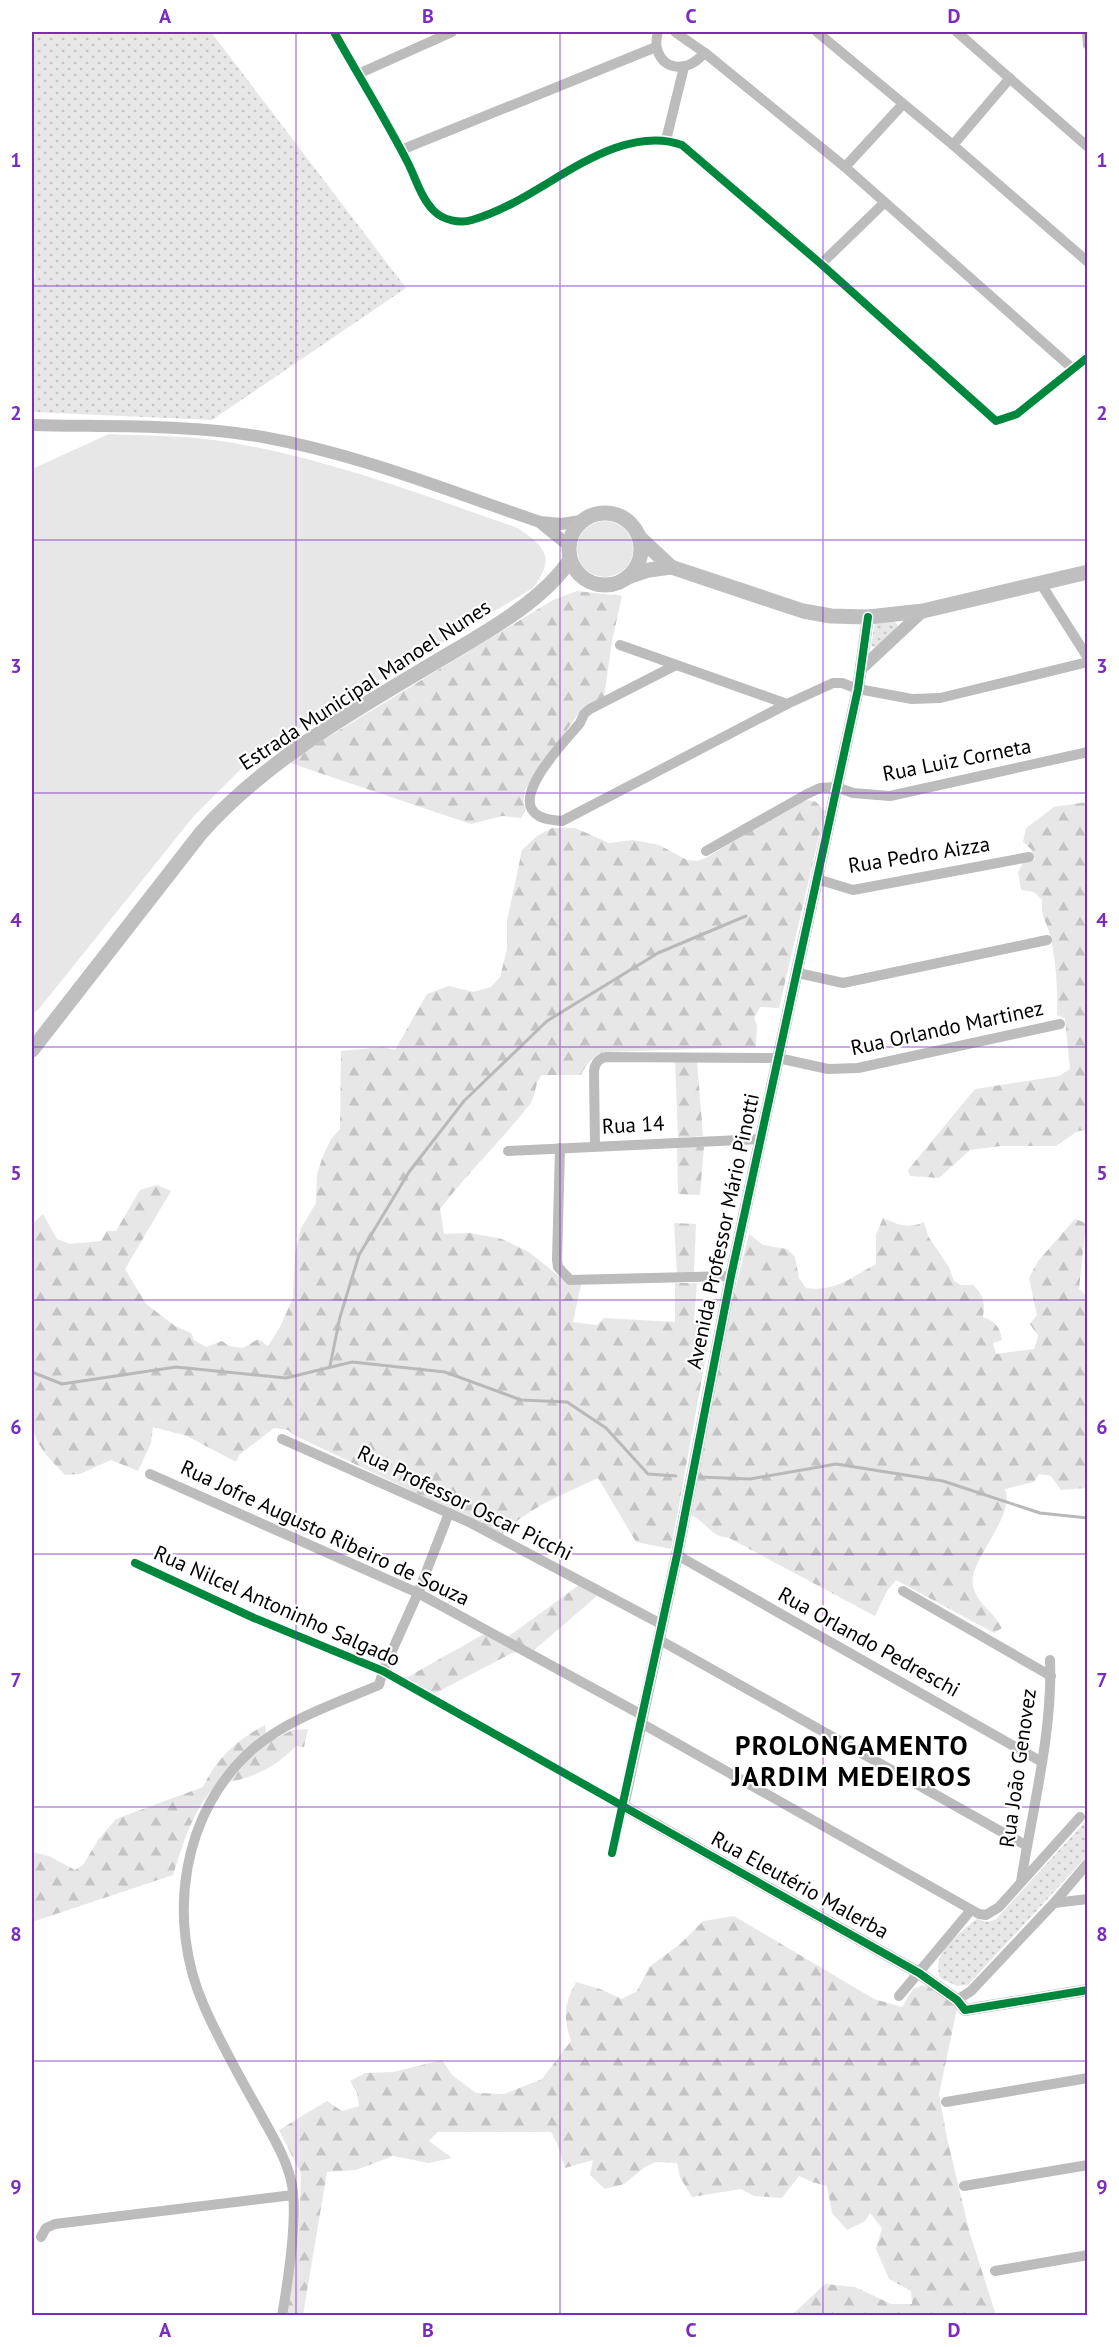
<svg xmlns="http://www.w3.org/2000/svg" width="1119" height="2347" font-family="'PT Sans',sans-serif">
<defs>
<pattern id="forest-firs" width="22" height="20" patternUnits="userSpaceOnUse" patternTransform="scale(1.5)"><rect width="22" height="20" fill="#e7e7e7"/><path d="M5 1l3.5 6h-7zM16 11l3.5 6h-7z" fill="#c4c4c4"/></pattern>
<pattern id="park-dots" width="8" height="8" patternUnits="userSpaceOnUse" patternTransform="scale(1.5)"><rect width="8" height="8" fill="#e7e7e7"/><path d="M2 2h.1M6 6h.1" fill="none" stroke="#c4c4c4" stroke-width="1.8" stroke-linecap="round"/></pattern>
</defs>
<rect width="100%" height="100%" fill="#fff"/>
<g fill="#e7e7e7">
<path d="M 109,434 C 143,436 180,435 214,440 C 319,455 419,494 518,528 C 547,548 555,558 533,588 L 284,737 L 240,770 L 193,817 L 38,1010 L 32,1013 L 32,469 Z"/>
<circle cx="605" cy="549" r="28"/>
</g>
<g fill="url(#forest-firs)">
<path d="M 577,591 L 622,596 L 612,641 L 604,697 L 580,711 L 525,790 L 523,802 L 526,810 L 521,818 L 502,816 L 471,824 L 287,762 L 553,600 Z"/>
<path d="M 808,800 L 816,802 L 825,811 L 779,1008 L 760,1007 L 754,1018 L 757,1025 L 756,1047 L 605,1052 C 592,1057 587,1063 581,1075 L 542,1075 C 534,1083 537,1094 530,1104 C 502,1140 468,1172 440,1209 L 444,1234 L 470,1233 L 502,1239 L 529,1252 L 566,1282 L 581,1284 L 573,1322 L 597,1325 L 604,1318 L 675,1322 L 675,1283 L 697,1283 L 694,1319 L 713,1318 L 671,1549 L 636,1542 L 598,1478 C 564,1494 529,1507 502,1534 L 294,1435 L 288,1430 L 274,1428 L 239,1455 L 236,1462 L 187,1436 L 153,1427 L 151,1443 L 138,1471 L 111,1460 L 80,1474 L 65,1475 L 46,1455 L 37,1441 L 32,1426 L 32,1224 L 43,1214 L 57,1239 L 70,1244 L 101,1241 L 107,1231 L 116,1231 L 140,1190 L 157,1185 L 171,1191 L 125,1269 L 146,1304 L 175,1326 L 191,1333 L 194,1340 L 206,1347 L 222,1341 L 229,1346 L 243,1348 L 258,1339 L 268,1346 L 280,1327 L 293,1298 L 295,1254 L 301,1228 L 316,1203 L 317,1174 L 323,1156 L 331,1139 L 340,1129 L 341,1051 L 383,1047 L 395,1050 L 427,994 L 449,986 L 473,992 L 491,987 L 500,977 L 507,949 L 507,921 L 522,850 L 537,836 L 552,828 L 575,828 L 609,843 L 633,840 L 659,845 L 687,860 L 697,861 L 706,858 L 794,804 Z"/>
<path d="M 1087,802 L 1087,1130 L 1078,1131 L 1056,1146 L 1001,1146 L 970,1150 L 939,1178 L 910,1176 L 908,1170 L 975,1089 L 1059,1076 L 1070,1069 L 1065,1018 L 1057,1015 C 1058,990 1056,961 1050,935 C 1046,919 1041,920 1042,900 L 1034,892 L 1021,890 L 1018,872 L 1023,863 L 1035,859 L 1031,849 L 1023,842 L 1026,828 L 1054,807 Z"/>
<path d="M 675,1060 L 697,1061 L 703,1136 L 678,1138 Z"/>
<path d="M 677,1146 L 704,1147 L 700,1195 L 678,1194 Z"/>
<path d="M 883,1218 C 898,1225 909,1229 924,1222 L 928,1236 L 949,1267 L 954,1281 L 961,1285 L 973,1285 C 984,1295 985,1303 983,1317 C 995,1321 1000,1327 1002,1340 L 993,1343 L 996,1354 L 1034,1349 L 1038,1336 L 1030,1324 L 1037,1315 L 1029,1278 L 1038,1261 L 1075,1219 L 1086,1223 L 1079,1289 L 1088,1297 L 1087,1488 L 1061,1490 L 1051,1476 L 1039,1474 L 1034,1482 L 1005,1489 C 1016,1518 967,1561 973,1586 C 977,1604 995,1613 1002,1628 L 994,1633 L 896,1580 L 887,1591 L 875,1616 L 729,1538 C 709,1536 708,1523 691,1515 L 730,1310 L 749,1234 L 763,1245 L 787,1249 L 795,1257 L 799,1278 L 806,1288 C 837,1292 851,1277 876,1264 L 876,1235 Z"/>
<path d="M 674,1223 L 696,1224 L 694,1273 L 677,1275 Z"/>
<path d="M 579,1585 L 597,1596 L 533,1651 L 512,1653 L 432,1695 L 404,1679 L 486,1633 L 509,1636 Z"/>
<path d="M 265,1725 L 266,1733 L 277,1738 L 292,1730 L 308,1729 L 304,1747 L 296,1746 C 273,1770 248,1780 216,1784 C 191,1815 185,1838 173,1875 L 32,1922 L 32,1852 L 49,1856 L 75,1870 L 83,1865 L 98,1840 L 116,1819 L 203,1787 C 216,1759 238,1739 265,1725 Z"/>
<path d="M 734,1916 L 874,1999 L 902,2007 L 913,1989 L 923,1985 L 944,1994 L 957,2009 L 939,2094 L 947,2138 L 970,2234 L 996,2315 L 792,2315 L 825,2284 L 855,2287 L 891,2304 L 912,2304 L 911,2291 L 889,2279 L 876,2249 L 882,2228 L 870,2213 L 865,2221 L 847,2230 L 832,2213 L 827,2186 L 812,2182 L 799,2176 L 782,2198 L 754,2196 L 741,2189 L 692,2197 L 680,2177 L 677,2163 L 656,2162 L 645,2167 L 624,2184 L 605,2189 L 590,2175 L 593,2160 L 565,2168 L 557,2143 L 551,2132 L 437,2132 L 429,2141 L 452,2158 L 429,2163 L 393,2156 L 356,2170 L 327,2172 L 303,2315 L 287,2315 L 299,2228 L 301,2173 L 279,2130 L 327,2101 L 342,2111 L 359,2106 L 357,2092 L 350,2081 L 365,2073 L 393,2072 L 442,2060 L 452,2075 L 476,2093 L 504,2094 L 542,2079 L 571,2041 C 563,2017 564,2004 576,1982 L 600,1989 L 622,1999 L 637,1991 L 649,1967 L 679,1945 L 703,1921 Z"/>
</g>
<g fill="url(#park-dots)">
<path d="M 32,32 L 211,32 L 406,288 L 212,420 L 32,412 L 32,290 L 35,275 L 32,262 Z"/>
<path d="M 893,620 L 897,624 L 898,628 L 877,648 L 871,646 L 875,623 Z"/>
<path d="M 1084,1823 L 1087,1826 L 1087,1856 L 968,1985 L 957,1986 L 940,1978 C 931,1951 959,1935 976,1919 L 988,1922 L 996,1919 Z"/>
</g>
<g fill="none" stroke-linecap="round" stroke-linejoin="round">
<g stroke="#b9b9b9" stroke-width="3">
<path d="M 330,1366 L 340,1317 L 359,1255 L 409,1172 L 464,1101 L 547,1021 L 658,953 L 746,916"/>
<path d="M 32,1372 L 62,1384 L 176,1367 L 286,1378 L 352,1362 L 445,1372 L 521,1400 L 567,1402 L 606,1428 L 648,1474 L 676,1476"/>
<path d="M 699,1477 L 750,1479 L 836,1464 L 943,1481 L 1040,1513 L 1088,1518"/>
</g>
<g stroke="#bcbcbc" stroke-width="10">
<path d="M 334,32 C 358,75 385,118 408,163 C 416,179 421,198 434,211 C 443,220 460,224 472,220 C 524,205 565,166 615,148 C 638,140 660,137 682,145 L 821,264 L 996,421 L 1017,414 L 1088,357"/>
<path d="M 658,32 C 652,50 663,71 685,66 C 693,65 699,58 705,53"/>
<path d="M 675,32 L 705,53 L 845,167 L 1073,369"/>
<path d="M 817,32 L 953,145 L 1088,262"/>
<path d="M 957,32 L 1088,147"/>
<path d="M 1087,32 L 1088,45"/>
<path d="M 358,74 L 452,32"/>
<path d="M 666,140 L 684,67"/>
<path d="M 953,145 L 1010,78"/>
<path d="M 401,150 L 656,47"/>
<path d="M 845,167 L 903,104"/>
<path d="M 821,264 L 884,203"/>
<path d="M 1041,584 L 1088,658"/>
<path d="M 620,645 L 787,704"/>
<path d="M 676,665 L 590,709 L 584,714 L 580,723 C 567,739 507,799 539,816 C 545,820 555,820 562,821 L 787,704 L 833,683 L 842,683 L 858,689 L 912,699 L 940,698 L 1088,662"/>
<path d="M 706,851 L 807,794 L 820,788 L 836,787 L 853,793 L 890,796 L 1088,752"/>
<path d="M 817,879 L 853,890 L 1029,857"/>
<path d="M 798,973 L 843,983 L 1047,940"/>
<path d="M 595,1146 L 594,1071 C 595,1063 598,1059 606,1057 L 778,1058 L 828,1069 L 858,1068 L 1060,1024"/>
<path d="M 560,1148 L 557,1260 L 558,1267 L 570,1280 L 731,1276"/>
<path d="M 508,1151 L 761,1139"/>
<path d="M 282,1439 L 471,1523 L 661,1624"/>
<path d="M 150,1474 L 418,1593 L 642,1715"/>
<path d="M 677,1555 L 1042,1762"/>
<path d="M 135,1563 L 254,1618 L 383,1671 L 623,1806 L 612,1853"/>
<path d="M 903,1591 L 1051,1676"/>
<path d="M 658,1639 L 1027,1846"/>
<path d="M 641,1723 L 979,1914 L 986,1915 L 999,1907 L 1080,1817"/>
<path d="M 1021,1882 C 1032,1811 1053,1731 1050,1660"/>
<path d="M 1054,1903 L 1088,1899"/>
<path d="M 899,1996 L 971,1910"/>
<path d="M 957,2000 L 971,1991 L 1054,1903 L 1088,1863"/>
<path d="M 946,2102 L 1088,2078"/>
<path d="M 964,2186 L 1088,2165"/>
<path d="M 41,2237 L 46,2228 L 55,2224 L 293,2195"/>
<path d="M 995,2271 L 1088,2255"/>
<path d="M 282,2316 C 288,2281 298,2218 292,2185 C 287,2159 273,2137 261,2115 C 241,2079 220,2043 204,2006 C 166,1920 181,1811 254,1748 C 290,1718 337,1703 379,1685 L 383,1671 L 418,1593 L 449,1513"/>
</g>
<g stroke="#bcbcbc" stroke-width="12">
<path d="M 32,425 C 106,427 189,424 263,437 C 358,454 449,491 540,522 L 561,524 L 581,521"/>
<path d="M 541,523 L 568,545"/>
<path d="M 868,617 L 858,689 L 731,1276 L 677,1555 L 623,1806 L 919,1973 L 957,2000 L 965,2010 L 1088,1990"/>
<path d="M 862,668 L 923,611"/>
</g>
<g stroke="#bfbfbf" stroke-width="15">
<circle cx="605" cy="549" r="36"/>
<path d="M 640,538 L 671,567"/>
<path d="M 628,577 L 649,570 L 671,567 L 803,611 L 831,616 L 868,617 L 923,611 L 1088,572"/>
<path d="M 32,1050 L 201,833 C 264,762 348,714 429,666 C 475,638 540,605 570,560"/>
</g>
<defs>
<g id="cycleway">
<path d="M 334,32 C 358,75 385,118 408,163 C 416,179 421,198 434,211 C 443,220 460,224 472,220 C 524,205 565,166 615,148 C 638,140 660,137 682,145 L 821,264 L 996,421 L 1017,414 L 1088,357"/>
<path d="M 135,1563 L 254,1618 L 383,1671 L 919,1973 L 957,2000 L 965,2010 L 1088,1990"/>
<path d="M 612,1853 L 677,1555 L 731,1276 L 858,689 L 868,617"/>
</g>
</defs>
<use href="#cycleway" stroke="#fff" stroke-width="11"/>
<use href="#cycleway" stroke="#00873e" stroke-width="8"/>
</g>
<path fill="none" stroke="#7b2cbf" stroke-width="1.5" stroke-opacity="0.55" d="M 296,32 L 296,2316M 560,32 L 560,2316M 823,32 L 823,2316M 32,286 L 1088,286M 32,540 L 1088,540M 32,793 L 1088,793M 32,1047 L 1088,1047M 32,1300 L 1088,1300M 32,1554 L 1088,1554M 32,1807 L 1088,1807M 32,2061 L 1088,2061"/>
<g text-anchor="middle" stroke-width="4.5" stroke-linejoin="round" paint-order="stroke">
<g font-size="21" fill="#000" stroke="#fff">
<text transform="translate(365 685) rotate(-33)" y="7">Estrada Municipal Manoel Nunes</text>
<text transform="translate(957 760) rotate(-11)" y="7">Rua Luiz Corneta</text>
<text transform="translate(919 855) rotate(-9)" y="7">Rua Pedro Aizza</text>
<text transform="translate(947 1028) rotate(-12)" y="7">Rua Orlando Martinez</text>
<text transform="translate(633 1125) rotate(-3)" y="7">Rua 14</text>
<text transform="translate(723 1231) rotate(-78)" y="7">Avenida Professor Mário Pinotti</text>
<text transform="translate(465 1503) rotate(26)" y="7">Rua Professor Oscar Picchi</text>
<text transform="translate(325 1533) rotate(25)" y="7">Rua Jofre Augusto Ribeiro de Souza</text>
<text transform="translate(277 1606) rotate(24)" y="7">Rua Nilcel Antoninho Salgado</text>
<text transform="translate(869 1642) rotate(29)" y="7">Rua Orlando Pedreschi</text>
<text transform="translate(1018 1768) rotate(-82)" y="7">Rua João Genovez</text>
<text transform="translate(800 1885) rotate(29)" y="7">Rua Eleutério Malerba</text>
</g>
<g font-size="27" font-weight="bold" letter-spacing="1.5" fill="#000" stroke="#fff">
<text x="852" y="1755">PROLONGAMENTO<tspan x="852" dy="31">JARDIM MEDEIROS</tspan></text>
</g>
</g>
<rect width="1119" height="2347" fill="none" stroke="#ffffff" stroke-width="66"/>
<rect x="33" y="33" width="1053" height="2281" fill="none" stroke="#7b2cbf" stroke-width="2"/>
<g font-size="20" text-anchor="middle" font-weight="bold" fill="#7b2cbf">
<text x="165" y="23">A</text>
<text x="428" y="23">B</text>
<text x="691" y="23">C</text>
<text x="954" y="23">D</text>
<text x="16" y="167">1</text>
<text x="1102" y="167">1</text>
<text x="16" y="420">2</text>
<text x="1102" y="420">2</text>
<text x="16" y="673">3</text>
<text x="1102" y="673">3</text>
<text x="16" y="927">4</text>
<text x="1102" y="927">4</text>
<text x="16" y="1180">5</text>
<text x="1102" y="1180">5</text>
<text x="16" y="1434">6</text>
<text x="1102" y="1434">6</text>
<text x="16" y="1687">7</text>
<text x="1102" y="1687">7</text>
<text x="16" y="1941">8</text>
<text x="1102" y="1941">8</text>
<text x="16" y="2194">9</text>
<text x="1102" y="2194">9</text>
<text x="165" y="2337">A</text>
<text x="428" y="2337">B</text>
<text x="691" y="2337">C</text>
<text x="954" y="2337">D</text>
</g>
</svg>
